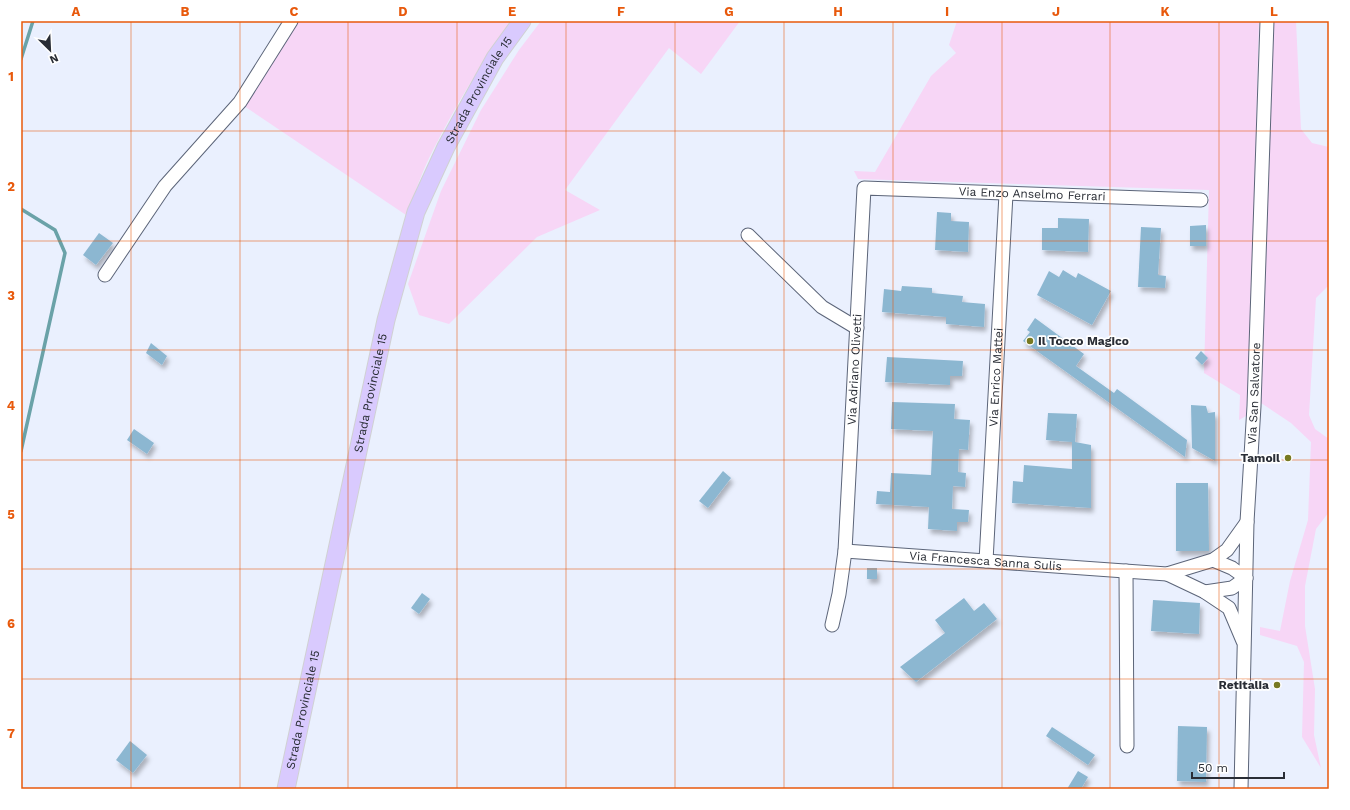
<svg xmlns="http://www.w3.org/2000/svg" width="1350" height="810" font-family="'Work Sans',sans-serif">
<defs>
<filter id="shadow"><feDropShadow dx="2.5" dy="4.5" stdDeviation="2" flood-color="#0004"/></filter>
</defs>
<rect width="100%" height="100%" fill="#eaf0fe"/>
<g fill="#f7d6f6">
<path d="M 297,21 L 511,21 C 482,62 456,105 433,150 C 422,171 415,194 406,215 L 244,106 Z"/>
<path d="M 541,21 L 740,21 L 701,74 L 669,48 L 565,190 L 600,210 L 537,237 L 449,324 L 419,315 L 408,284 L 441,191 L 481,110 L 519,50 Z"/>
<path d="M 957,21 L 1259,21 L 1250,349 L 1246,416 L 1239,420 L 1240,395 L 1204,373 L 1209,190 L 858,179 L 854,171 L 875,172 L 931,76 L 956,53 L 949,45 Z"/>
<path d="M 1274,21 L 1296,21 L 1301,129 L 1312,143 L 1329,147 L 1329,287 L 1327,287 L 1316,298 L 1309,415 L 1315,429 L 1329,439 L 1329,512 L 1316,529 L 1305,586 L 1305,626 L 1315,689 L 1314,735 L 1321,768 L 1302,737 L 1304,662 L 1297,646 L 1260,635 L 1260,627 L 1280,631 L 1290,581 L 1308,520 L 1311,442 L 1291,423 L 1261,403 Z"/>
</g>
<g fill="none" stroke-linecap="round" stroke-linejoin="round">
<g stroke="#6aa2a8" stroke-width="3.5">
<path d="M 21,59 L 33,21"/>
<path d="M 21,209 L 55,230 L 65,253 L 21,451"/>
</g>
</g>
<g fill="#8cb7d1" filter="url(#shadow)">
<path d="M 937,212 L 951,213 L 951,221 L 969,222 L 968,252 L 935,250 Z"/>
<path d="M 1058,218 L 1089,219 L 1088,252 L 1042,250 L 1042,228 L 1058,228 Z"/>
<path d="M 1206,225 L 1206,246 L 1190,246 L 1190,226 Z"/>
<path d="M 1141,227 L 1161,228 L 1158,275 L 1166,276 L 1165,288 L 1138,287 Z"/>
<path d="M 99,233 L 113,243 L 96,265 L 83,255 Z"/>
<path d="M 1063,270 L 1076,278 L 1078,273 L 1111,291 L 1092,325 L 1037,295 L 1049,271 L 1059,277 Z"/>
<path d="M 902,286 L 932,288 L 932,293 L 963,296 L 962,302 L 985,304 L 984,327 L 946,324 L 946,317 L 882,312 L 884,289 L 901,291 Z"/>
<path d="M 1035,318 L 1084,354 L 1076,366 L 1114,393 L 1117,389 L 1187,440 L 1185,457 L 1023,341 L 1030,332 L 1027,330 Z"/>
<path d="M 151,343 L 167,356 L 162,365 L 146,353 Z"/>
<path d="M 1201,351 L 1208,358 L 1202,365 L 1195,358 Z"/>
<path d="M 887,357 L 963,361 L 962,376 L 950,376 L 950,385 L 885,382 Z"/>
<path d="M 892,402 L 955,404 L 954,419 L 970,420 L 968,450 L 959,449 L 958,472 L 966,473 L 965,487 L 953,486 L 952,509 L 969,510 L 968,522 L 957,522 L 957,531 L 928,529 L 929,507 L 876,504 L 877,491 L 890,492 L 891,473 L 931,475 L 933,431 L 891,429 Z"/>
<path d="M 1191,405 L 1206,406 L 1208,413 L 1215,412 L 1215,461 L 1192,448 Z"/>
<path d="M 1048,413 L 1077,414 L 1075,442 L 1091,445 L 1091,508 L 1012,503 L 1013,481 L 1023,482 L 1024,465 L 1072,469 L 1072,442 L 1046,440 Z"/>
<path d="M 134,429 L 154,443 L 147,454 L 127,440 Z"/>
<path d="M 723,471 L 731,478 L 708,508 L 699,501 Z"/>
<path d="M 1176,483 L 1208,483 L 1209,551 L 1176,551 Z"/>
<rect x="867" y="568" width="10" height="11"/>
<path d="M 422,593 L 430,599 L 419,614 L 411,608 Z"/>
<path d="M 964,598 L 974,611 L 984,603 L 997,619 L 916,682 L 900,667 L 945,633 L 935,620 Z"/>
<path d="M 1153,600 L 1200,603 L 1199,634 L 1151,631 Z"/>
<path d="M 1178,726 L 1207,727 L 1206,782 L 1177,781 Z"/>
<path d="M 1052,727 L 1095,755 L 1088,765 L 1046,736 Z"/>
<path d="M 130,741 L 147,755 L 133,773 L 116,760 Z"/>
<path d="M 1078,771 L 1088,777 L 1081,789 L 1067,789 Z"/>
</g>
<g fill="none" stroke-linecap="round" stroke-linejoin="round">
<defs>
<g id="minor">
<path d="M 748,235 L 822,307 L 857,328"/>
<path d="M 105,275 L 165,186 L 240,102 L 291,21"/>
<path id="s1" d="M 845,551 L 1167,574 L 1213,560 L 1227,550 L 1247,522"/>
<path d="M 1213,560 L 1232,568 L 1246,578"/>
<path id="s2" d="M 986,561 L 1006,194"/>
<path d="M 1126,571 L 1127,746"/>
<path d="M 1167,574 L 1205,592 L 1229,608 L 1243,641"/>
<path d="M 1205,592 L 1232,588 L 1246,578"/>
<path id="s3" d="M 832,625 L 839,594 L 845,551 L 864,188 L 1201,200"/>
<path id="s4" d="M 1241,789 L 1247,522 L 1254,406 L 1267,21"/>
</g>
<g id="major">
<path id="s5" d="M 286,789 L 386,320 L 416,212 L 446,147 L 495,58 L 522,21"/>
</g>
</defs>
<use href="#minor" stroke="#5c6579" stroke-width="15"/>
<use href="#major" stroke="#d0d1d3" stroke-width="19"/>
<use href="#minor" stroke="#fff" stroke-width="13"/>
<use href="#major" stroke="#d9cafe" stroke-width="17"/>
</g>
<path fill="none" stroke="#e8590c" stroke-width="1" stroke-opacity="0.55" d="M 131,21 L 131,789M 240,21 L 240,789M 348,21 L 348,789M 457,21 L 457,789M 566,21 L 566,789M 675,21 L 675,789M 784,21 L 784,789M 893,21 L 893,789M 1002,21 L 1002,789M 1110,21 L 1110,789M 1219,21 L 1219,789M 21,131 L 1329,131M 21,241 L 1329,241M 21,350 L 1329,350M 21,460 L 1329,460M 21,569 L 1329,569M 21,679 L 1329,679"/>
<g fill="#777921" stroke="#fff" stroke-width="1.5">
<circle cx="1030" cy="341" r="4"/>
<circle cx="1288" cy="458" r="4"/>
<circle cx="1277" cy="685" r="4"/>
</g>
<g text-anchor="middle" stroke-width="3.5" stroke-linejoin="round" paint-order="stroke">
<g font-size="12" fill="#292d35" stroke="#fff">
<text dy="4" stroke="none"><textPath href="#s5" startOffset="729">Strada Provinciale 15</textPath></text>
<text dy="4" stroke="none"><textPath href="#s3" startOffset="607">Via Enzo Anselmo Ferrari</textPath></text>
<text dy="4" stroke="none"><textPath href="#s3" startOffset="257">Via Adriano Olivetti</textPath></text>
<text dy="4" stroke="none"><textPath href="#s2" startOffset="184">Via Enrico Mattei</textPath></text>
<text dy="4" stroke="none"><textPath href="#s5" startOffset="405">Strada Provinciale 15</textPath></text>
<text dy="4" stroke="none"><textPath href="#s4" startOffset="396">Via San Salvatore</textPath></text>
<text dy="4" stroke="none"><textPath href="#s1" startOffset="141">Via Francesca Sanna Sulis</textPath></text>
<text dy="4" stroke="none"><textPath href="#s5" startOffset="81">Strada Provinciale 15</textPath></text>
</g>
<g font-size="12" font-weight="bold" fill="#292d35" stroke="#fff" text-anchor="end">
<text x="1038" y="345" text-anchor="start">Il Tocco Magico</text>
<text x="1280" y="462">Tamoil</text>
<text x="1269" y="689">Retitalia</text>
</g>
</g>
<rect width="1350" height="810" fill="none" stroke="#ffffff" stroke-width="44"/>
<g transform="translate(50 50) rotate(156)" stroke="#ffffff" stroke-width="3" paint-order="stroke">
<path d="M0-3L7 15L0 10L-7 15Z" fill="#292d35"/>
<text y="-6" font-size="11" font-weight="bold" text-anchor="middle" fill="#292d35">N</text>
</g>
<path d="M1192 772v6h92v-6" fill="none" stroke="#292d35" stroke-width="2"/>
<text x="1198" y="772" font-size="12" fill="#292d35" stroke="#ffffff" stroke-width="3" paint-order="stroke">50 m</text>
<rect x="22" y="22" width="1306" height="766" fill="none" stroke="#e8590c" stroke-width="1.5"/>
<g font-size="13" text-anchor="middle" font-weight="bold" fill="#e8590c">
<text x="76" y="16">A</text>
<text x="185" y="16">B</text>
<text x="294" y="16">C</text>
<text x="403" y="16">D</text>
<text x="512" y="16">E</text>
<text x="621" y="16">F</text>
<text x="729" y="16">G</text>
<text x="838" y="16">H</text>
<text x="947" y="16">I</text>
<text x="1056" y="16">J</text>
<text x="1165" y="16">K</text>
<text x="1274" y="16">L</text>
<text x="11" y="81">1</text>
<text x="11" y="191">2</text>
<text x="11" y="300">3</text>
<text x="11" y="410">4</text>
<text x="11" y="519">5</text>
<text x="11" y="628">6</text>
<text x="11" y="738">7</text>
</g>
</svg>
